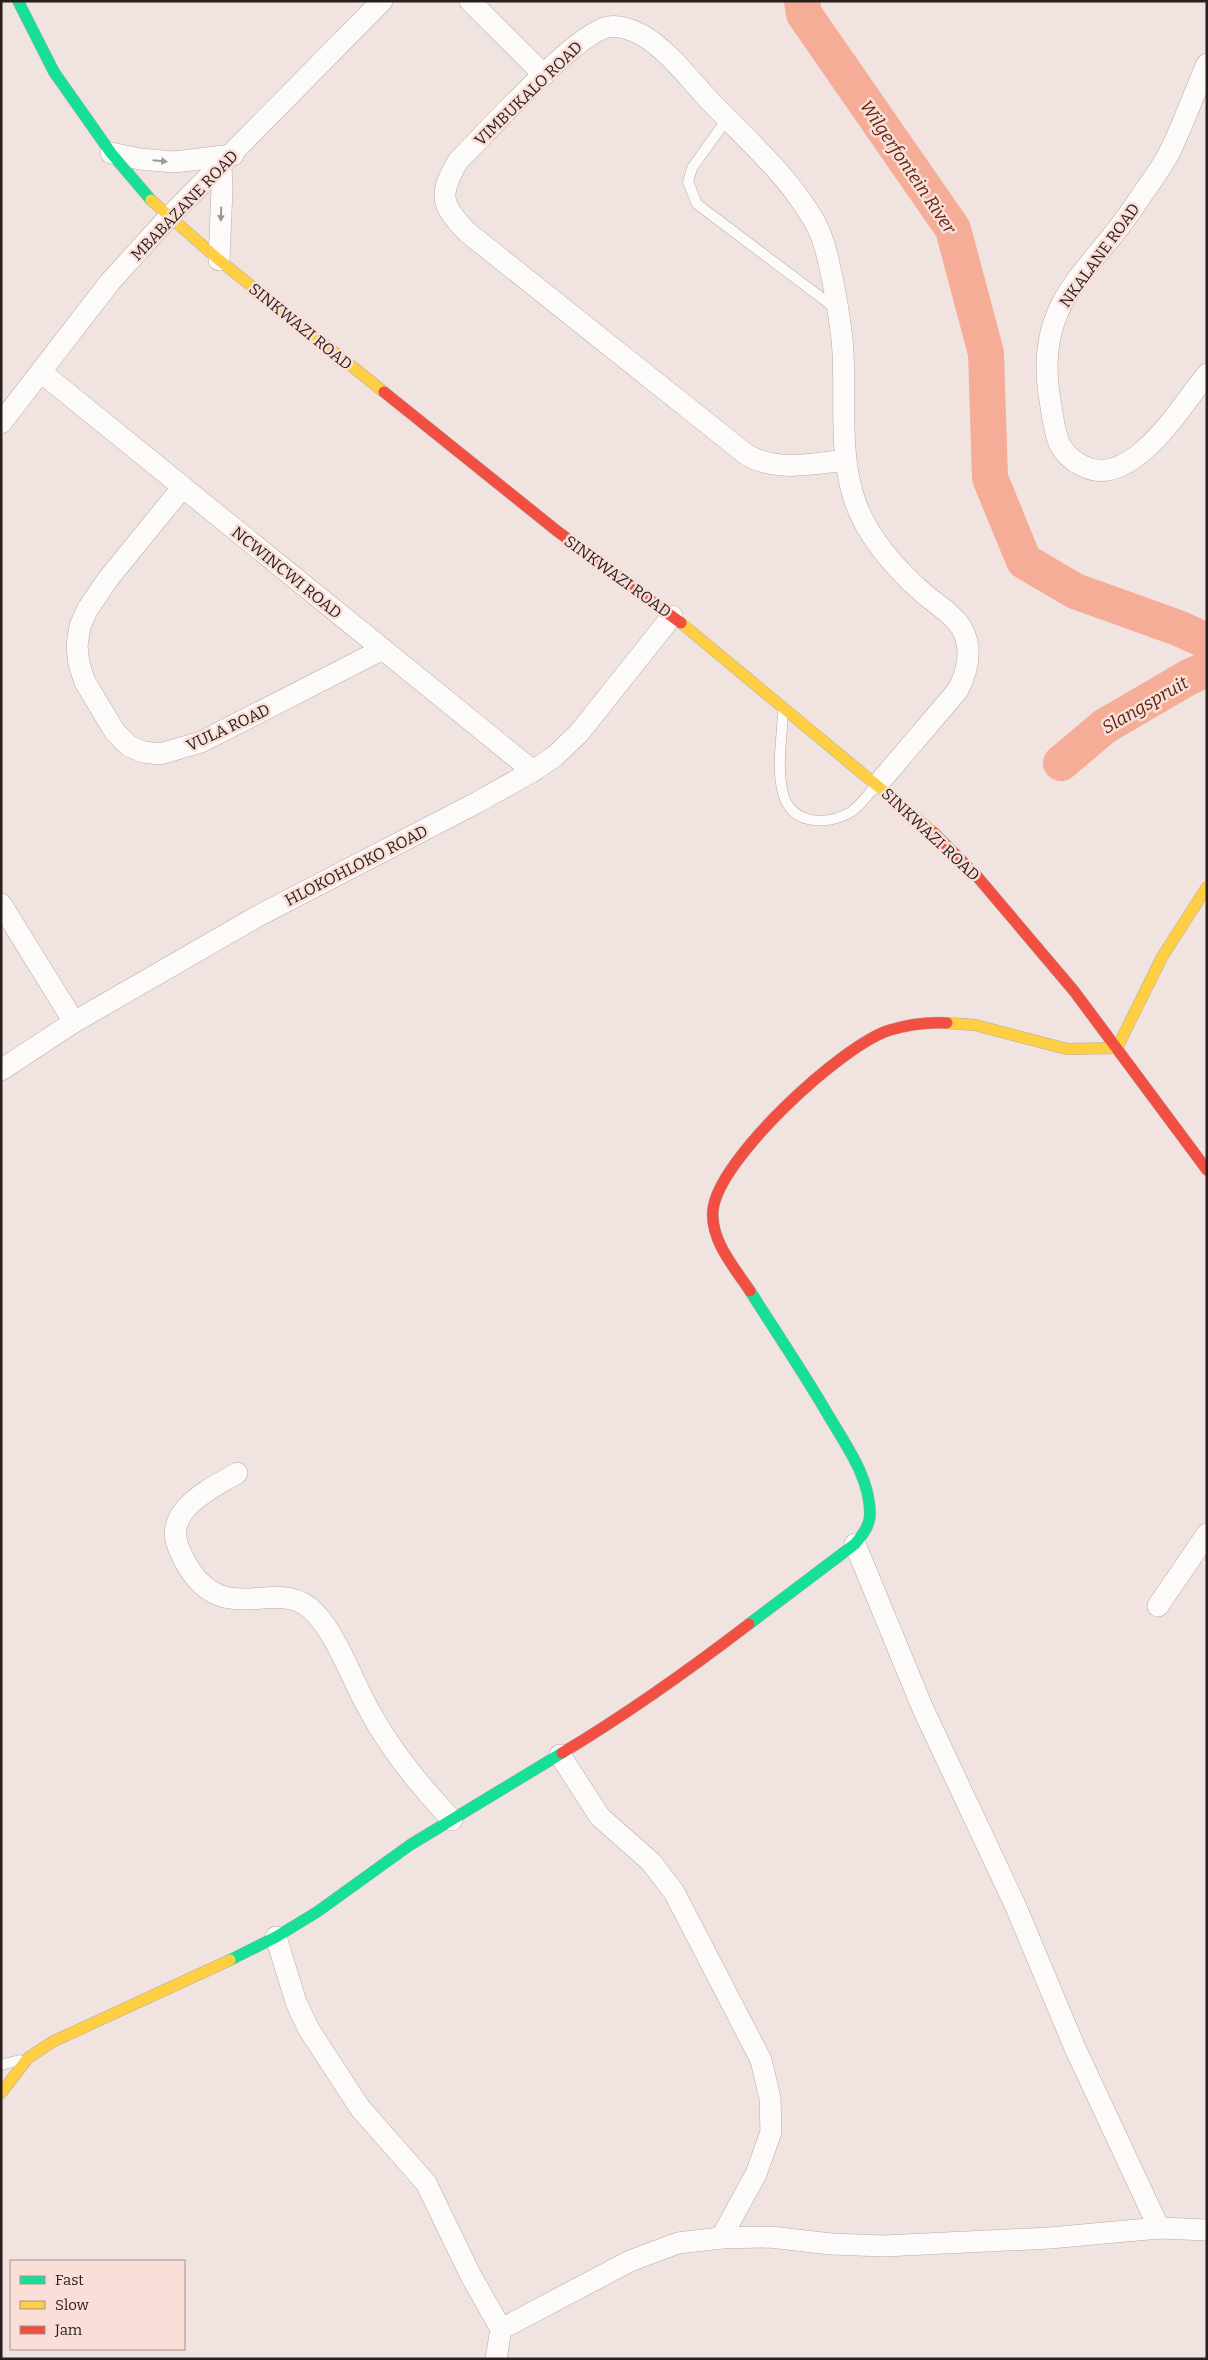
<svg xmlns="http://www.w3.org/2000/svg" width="1208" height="2360" font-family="Bitter,serif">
<rect width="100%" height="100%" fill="#f1e3df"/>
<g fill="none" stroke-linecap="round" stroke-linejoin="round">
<g stroke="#f5ad98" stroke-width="36">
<path d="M 802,1 L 804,14 L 953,229 L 986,353 L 990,478 L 1024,561 L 1075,591 L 1178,628 L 1207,641"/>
<path d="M 1061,763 L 1105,726 L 1189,677 L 1207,669"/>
</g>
<defs>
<g id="lane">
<path d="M 727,119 L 692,168 L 688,182 L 697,204 L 835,308"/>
<path d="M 783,712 C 782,737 777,764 782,789 C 788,824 824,827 851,812 C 861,805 869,793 877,784"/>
<path d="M 1,2065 L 20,2060"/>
</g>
<g id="street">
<path d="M 470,1 L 544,75"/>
<path d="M 1207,64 C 1194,93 1184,123 1170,151 C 1162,168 1149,184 1139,199 C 1094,271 1035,297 1049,394 C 1052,410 1053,428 1059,443 C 1064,453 1072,461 1083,466 C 1131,491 1182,405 1207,374"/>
<path d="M 111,153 L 140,159 L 174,162 L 233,155"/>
<path d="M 219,260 L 222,189 L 221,167"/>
<path d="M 41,372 L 533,771"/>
<path d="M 1,423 L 110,282 L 169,217 L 382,1"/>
<path d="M 846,460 C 813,464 777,472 747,455 L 467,232 C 441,205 438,195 458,161 C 486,133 576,33 608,27 C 619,25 633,30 642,35 C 669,51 690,80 711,102 C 743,136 781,169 806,208 C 817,223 824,240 828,259 C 834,285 839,312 842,339 C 847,390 838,445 853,495 C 864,534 894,567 923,593 C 936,604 952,613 961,627 C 973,647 968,670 958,690 L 878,784"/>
<path d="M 182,488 L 108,579 L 87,610 L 80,626 L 77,646 L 79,664 L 85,682 L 115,732 L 129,746 L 143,752 L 160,754 L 201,742 L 383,649"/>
<path d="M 1,904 L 74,1022"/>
<path d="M 1,1070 L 74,1022 L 258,916 L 478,802 L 533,771 L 555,756 L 579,733 L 672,616"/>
<path d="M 237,1473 C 211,1489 162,1510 179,1549 C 218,1641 278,1568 317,1615 C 338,1639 352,1679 368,1708 C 390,1750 420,1786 452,1820"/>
<path d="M 855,1544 L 923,1709 L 1016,1907 L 1075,2048 L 1159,2228"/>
<path d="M 1158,1606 L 1207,1534"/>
<path d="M 560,1755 L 600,1817 L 651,1862 L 674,1892 L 761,2060 L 770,2098 L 771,2132 L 756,2174 L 721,2238"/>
<path d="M 276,1937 L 296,2002 L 308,2028 L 360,2108 L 426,2183 L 471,2276 L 501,2329"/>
<path d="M 496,2359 L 501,2329 L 630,2261 L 678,2243 L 721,2238 L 770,2237 L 831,2244 L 884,2246 L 1050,2238 L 1159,2228 L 1207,2230"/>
</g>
<g id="fast">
<path d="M 18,1 L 54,72 L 111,153 L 151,200"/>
<path d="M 749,1624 L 855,1544 C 862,1535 870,1526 870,1514 C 870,1477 845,1444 827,1413 C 803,1372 776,1332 750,1291"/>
<path d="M 230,1960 L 276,1937 L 317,1912 L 410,1845 L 562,1753"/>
</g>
<g id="slow">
<path d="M 151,200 L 219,260 L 384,392"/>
<path d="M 681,623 L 933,832"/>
<path d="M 947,1023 L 975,1025 L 1067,1049 L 1117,1048 L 1162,957 L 1207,887"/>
<path d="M 1,2093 L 28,2058 L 52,2042 L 230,1960"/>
</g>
<g id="jam">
<path d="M 384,392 L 557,531 L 681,623"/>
<path d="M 933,832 L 975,874 L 1074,991 L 1207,1170"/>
<path d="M 750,1291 C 734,1267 710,1240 713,1210 C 718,1159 843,1044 890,1030 C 907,1025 929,1022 947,1023"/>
<path d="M 562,1753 C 627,1714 689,1670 749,1624"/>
</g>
</defs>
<use href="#lane" stroke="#b6aba8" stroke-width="11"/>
<use href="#street" stroke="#b6aba8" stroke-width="22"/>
<use href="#fast" stroke="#b6aba8" stroke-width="12"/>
<use href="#slow" stroke="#b6aba8" stroke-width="12"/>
<use href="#jam" stroke="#b6aba8" stroke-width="12"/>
<use href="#lane" stroke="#fdfbfa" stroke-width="10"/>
<use href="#street" stroke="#fdfbfa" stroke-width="21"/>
<use href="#fast" stroke="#16e098" stroke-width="11"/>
<use href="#slow" stroke="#ffcf43" stroke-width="11"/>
<use href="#jam" stroke="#f24e42" stroke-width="11"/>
</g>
<defs><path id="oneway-solid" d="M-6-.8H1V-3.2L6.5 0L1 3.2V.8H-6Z" transform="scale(1.25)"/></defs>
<g fill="#9d9896">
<use href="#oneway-solid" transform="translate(160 161) rotate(5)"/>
<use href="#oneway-solid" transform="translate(221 214) rotate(92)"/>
</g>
<g text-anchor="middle" stroke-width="5" stroke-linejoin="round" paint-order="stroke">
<g font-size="16" fill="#281e1b" stroke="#f9dfd7">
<text transform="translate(528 93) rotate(-44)" y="6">VIMBUKALO ROAD</text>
<text transform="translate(184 205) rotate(-46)" y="6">MBABAZANE ROAD</text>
<text transform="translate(1099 255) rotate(-54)" y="6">NKALANE ROAD</text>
<text transform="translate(301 326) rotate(39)" y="6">SINKWAZI ROAD</text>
<text transform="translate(287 572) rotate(39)" y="6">NCWINCWI ROAD</text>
<text transform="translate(618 576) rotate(36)" y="6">SINKWAZI ROAD</text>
<text transform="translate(228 727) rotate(-25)" y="6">VULA ROAD</text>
<text transform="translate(931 834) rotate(43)" y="6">SINKWAZI ROAD</text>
<text transform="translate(356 865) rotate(-27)" y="6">HLOKOHLOKO ROAD</text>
</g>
<g font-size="18" font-style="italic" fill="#5f2310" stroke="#f9dfd7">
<text transform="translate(908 167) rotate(56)" y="6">Wilgerfontein River</text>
<text transform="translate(1145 705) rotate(-30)" y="6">Slangspruit</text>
</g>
</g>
<rect width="1208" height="2360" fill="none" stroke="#281e1b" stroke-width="5"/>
<rect x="10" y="2260" width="175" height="90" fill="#f9dfd7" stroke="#a5928c"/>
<rect x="20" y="2276" width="25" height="8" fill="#16e098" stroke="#a5928c"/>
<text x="55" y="2285" font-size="15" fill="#281e1b">Fast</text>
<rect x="20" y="2301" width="25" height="8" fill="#ffcf43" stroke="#a5928c"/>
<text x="55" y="2310" font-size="15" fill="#281e1b">Slow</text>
<rect x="20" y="2326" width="25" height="8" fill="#f24e42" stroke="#a5928c"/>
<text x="55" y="2335" font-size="15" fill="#281e1b">Jam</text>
</svg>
